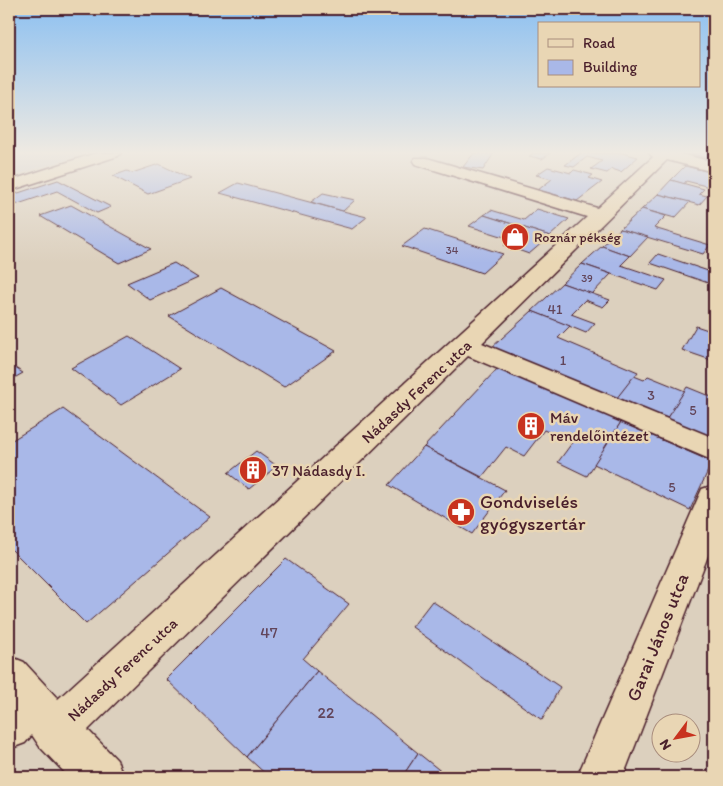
<svg xmlns="http://www.w3.org/2000/svg" width="723" height="786" font-family="Itim,sans-serif">
<rect width="100%" height="100%" fill="#dcd0be"/>
<filter id="ink" filterUnits="userSpaceOnUse"><feTurbulence type="fractalNoise" baseFrequency=".02" numOctaves="2"/><feDisplacementMap in="SourceGraphic" scale="10" xChannelSelector="R" yChannelSelector="G"/><feConvolveMatrix kernelMatrix="1 2 1 2 8 2 1 2 1" color-interpolation-filters="sRGB"/></filter>
<g filter="url(#ink)">
<path fill="#cdc9cb" d="M 9,153 L 89,153 L 9,177 Z"/>
<g fill="#a9b8e8" stroke="#4a1f2b">
<path d="M 474,153 L 494,153 L 483,170 L 463,167 Z"/>
<path d="M 534,153 L 551,153 L 542,159 L 529,156 Z"/>
<path d="M 581,153 L 622,153 L 638,157 L 621,172 L 612,169 L 607,173 L 591,169 L 602,161 L 587,157 L 574,167 L 565,165 Z"/>
<path d="M 714,153 L 714,159 L 691,154 L 692,153 Z"/>
<path d="M 159,164 L 190,179 L 148,194 L 113,176 L 127,171 L 132,173 Z"/>
<path d="M 685,166 L 714,173 L 714,188 L 686,181 L 684,184 L 671,180 Z"/>
<path d="M 548,167 L 571,173 L 574,170 L 593,175 L 589,178 L 602,182 L 577,201 L 538,190 L 552,179 L 536,175 Z"/>
<path d="M 58,180 L 111,207 L 97,213 L 57,191 L 9,207 L 9,196 Z"/>
<path d="M 671,180 L 704,189 L 699,194 L 707,196 L 699,205 L 658,194 Z"/>
<path d="M 238,183 L 343,211 L 367,217 L 352,229 L 220,193 Z"/>
<path d="M 323,193 L 355,200 L 343,211 L 311,202 Z"/>
<path d="M 658,194 L 690,202 L 675,218 L 642,209 Z"/>
<path d="M 71,205 L 151,249 L 119,263 L 40,216 Z"/>
<path d="M 537,209 L 569,219 L 550,236 L 484,215 L 491,210 L 524,220 Z"/>
<path d="M 642,209 L 666,216 L 654,228 L 710,245 L 703,254 L 620,229 Z"/>
<path d="M 484,215 L 550,236 L 529,254 L 504,245 L 511,239 L 469,226 Z"/>
<path d="M 425,229 L 503,254 L 482,273 L 402,246 Z"/>
<path d="M 620,229 L 648,237 L 630,256 L 602,246 Z"/>
<path d="M 602,246 L 630,256 L 621,265 L 666,280 L 658,290 L 582,264 Z"/>
<path d="M 658,254 L 714,273 L 714,285 L 650,263 Z"/>
<path d="M 174,263 L 198,278 L 150,300 L 127,283 Z"/>
<path d="M 582,264 L 611,274 L 592,294 L 562,283 Z"/>
<path d="M 562,283 L 610,300 L 603,307 L 585,300 L 571,314 L 595,323 L 586,333 L 532,311 Z"/>
<path d="M 221,288 L 336,351 L 284,387 L 169,316 Z"/>
<path d="M 532,311 L 570,326 L 558,338 L 638,372 L 613,404 L 491,348 Z"/>
<path d="M 696,326 L 714,332 L 714,361 L 682,350 Z"/>
<path d="M 129,336 L 180,369 L 121,405 L 71,368 Z"/>
<path d="M 9,364 L 23,373 L 9,381 Z"/>
<path d="M 498,368 L 621,422 L 587,476 L 558,462 L 572,443 L 544,430 L 524,456 L 506,447 L 482,477 L 424,447 Z"/>
<path d="M 634,376 L 644,380 L 648,376 L 685,391 L 665,421 L 616,399 Z"/>
<path d="M 687,387 L 714,398 L 714,443 L 665,421 Z"/>
<path d="M 63,409 L 210,517 L 86,624 L 9,547 L 9,442 Z"/>
<path d="M 621,422 L 712,462 L 690,510 L 594,464 Z"/>
<path d="M 424,447 L 505,490 L 472,534 L 389,485 Z"/>
<path d="M 256,451 L 277,466 L 249,489 L 228,473 Z"/>
<path d="M 286,559 L 349,604 L 303,659 L 317,671 L 247,757 L 166,679 Z"/>
<path d="M 432,601 L 560,687 L 542,720 L 412,627 Z"/>
<path d="M 317,671 L 418,753 L 402,777 L 269,777 L 247,757 Z"/>
<path d="M 418,753 L 448,777 L 402,777 Z"/>
</g>
<g fill="none" stroke-linecap="round" stroke-linejoin="round">
<defs>
<g id="minor">
<path d="M 96,153 L 121,153 L 118,156 L 9,191 L 9,181 Z"/>
<path d="M 649,153 L 677,153 L 714,162 L 714,172 L 667,160 L 482,343 L 714,438 L 714,461 L 468,356 L 88,730 L 117,760 L 123,777 L 69,777 L 40,747 L 32,735 L 25,743 L 9,749 L 9,656 L 24,662 L 58,699 L 587,217 L 415,164 L 413,161 L 415,158 L 427,158 L 597,208 L 653,157 Z"/>
<path d="M 714,485 L 714,540 L 623,777 L 577,777 L 698,498 L 702,489 Z"/>
</g>
</defs>
<use href="#minor" stroke="#4a1f2b" stroke-width="3"/>
<use href="#minor" fill="#e9d6b4" fill-rule="evenodd"/>
</g>
</g>
<linearGradient id="sky" x2="0" y2="1"><stop stop-color="#8cc0f1"/><stop offset="0.58" stop-color="#efeae2"/><stop offset="1" stop-color="#efeae2" stop-opacity="0"/></linearGradient>
<rect width="723" height="263" fill="url(#sky)"/>
<defs>
<symbol id="shop-disc" viewBox="-11 -11 22 22"><circle r="9.5" fill="#c8321e" stroke="#e9d6b4"/><path d="M-5-2.5h2.3a2.7 3.5 0 0 1 5.4 0H5L5.5 6h-11ZM-1.5-2.5h3a1.5 2.3 0 0 0-3 0Z" fill="#fff"/></symbol>
<symbol id="building-disc" viewBox="-11 -11 22 22"><circle r="9.5" fill="#c8321e" stroke="#e9d6b4"/><path d="M-4-6H4V6H1V3H-1V6H-4ZM-2.5-4.3h1.7v1.8h-1.7ZM.8-4.3h1.7v1.8H.8ZM-2.5-1h1.7V.8h-1.7ZM.8-1h1.7V.8H.8Z" fill="#fff"/></symbol>
<symbol id="pharmacy-disc" viewBox="-11 -11 22 22"><circle r="9.5" fill="#c8321e" stroke="#e9d6b4"/><path d="M-2-6h4v4h4v4h-4v4h-4v-4h-4v-4h4Z" fill="#fff"/></symbol>
</defs>
<g fill-rule="evenodd">
<use href="#shop-disc" x="499" y="221" width="32" height="32"/>
<use href="#building-disc" x="515" y="410" width="32" height="32"/>
<use href="#building-disc" x="237" y="454" width="32" height="32"/>
<use href="#pharmacy-disc" x="445" y="496" width="32" height="32"/>
</g>
<g text-anchor="middle" stroke-width="5" stroke-linejoin="round" paint-order="stroke">
<g font-size="11" fill="#62455a">
<text x="452" y="254">34</text>
<text x="587" y="282">39</text>
</g>
<g font-size="14" fill="#4a1f2b" stroke="#e9d6b4" text-anchor="start">
<text x="534" y="242">Roznár pékség</text>
</g>
<g font-size="14" fill="#62455a">
<text x="555" y="314">41</text>
<text x="563" y="365">1</text>
<text x="651" y="400">3</text>
<text x="693" y="415">5</text>
<text x="672" y="492">5</text>
</g>
<g font-size="16" fill="#4a1f2b" stroke="#e9d6b4">
<text transform="translate(416 391) rotate(-43)" y="6">Nádasdy Ferenc utca</text>
<text transform="translate(122 669) rotate(-43)" y="6">Nádasdy Ferenc utca</text>
</g>
<g font-size="16" fill="#4a1f2b" stroke="#e9d6b4" text-anchor="start">
<text x="550" y="423">Máv<tspan x="550" dy="18">rendelőintézet</tspan></text>
<text x="272" y="476">37 Nádasdy I.</text>
</g>
<g font-size="16" fill="#62455a">
<text x="269" y="638">47</text>
<text x="326" y="718">22</text>
</g>
<g font-size="19" fill="#4a1f2b" stroke="#e9d6b4" text-anchor="start">
<text x="480" y="508">Gondviselés<tspan x="480" dy="22">gyógyszertár</tspan></text>
</g>
<g font-size="19" fill="#4a1f2b" stroke="#e9d6b4">
<text transform="translate(657 637) rotate(-68)" y="7">Garai János utca</text>
</g>
</g>
<rect width="723" height="786" fill="none" stroke="#e9d6b4" stroke-width="30"/>
<rect x="15" y="15" width="693" height="756" fill="none" stroke="#4a1f2b" stroke-width="2" filter="url(#ink)"/>
<rect x="538" y="22" width="162" height="65" fill="#e9d6b4" stroke="#a98d7d"/>
<rect x="548" y="39" width="25" height="8" fill="#e9d6b4" stroke="#a98d7d"/>
<text x="583" y="48" font-size="15" fill="#4a1f2b">Road</text>
<rect x="548" y="60" width="25" height="15" fill="#a9b8e8" stroke="#a98d7d"/>
<text x="583" y="72" font-size="15" fill="#4a1f2b">Building</text>
<g transform="translate(676 738) rotate(238)"><circle r="24" fill="#e9d6b4" stroke="#a98d7d"/>
<path d="M0-4L9 19L0 12L-9 19Z" fill="#c8321e"/>
<text y="-8" font-size="14" font-weight="bold" text-anchor="middle" fill="#4a1f2b">N</text>
</g>
</svg>
